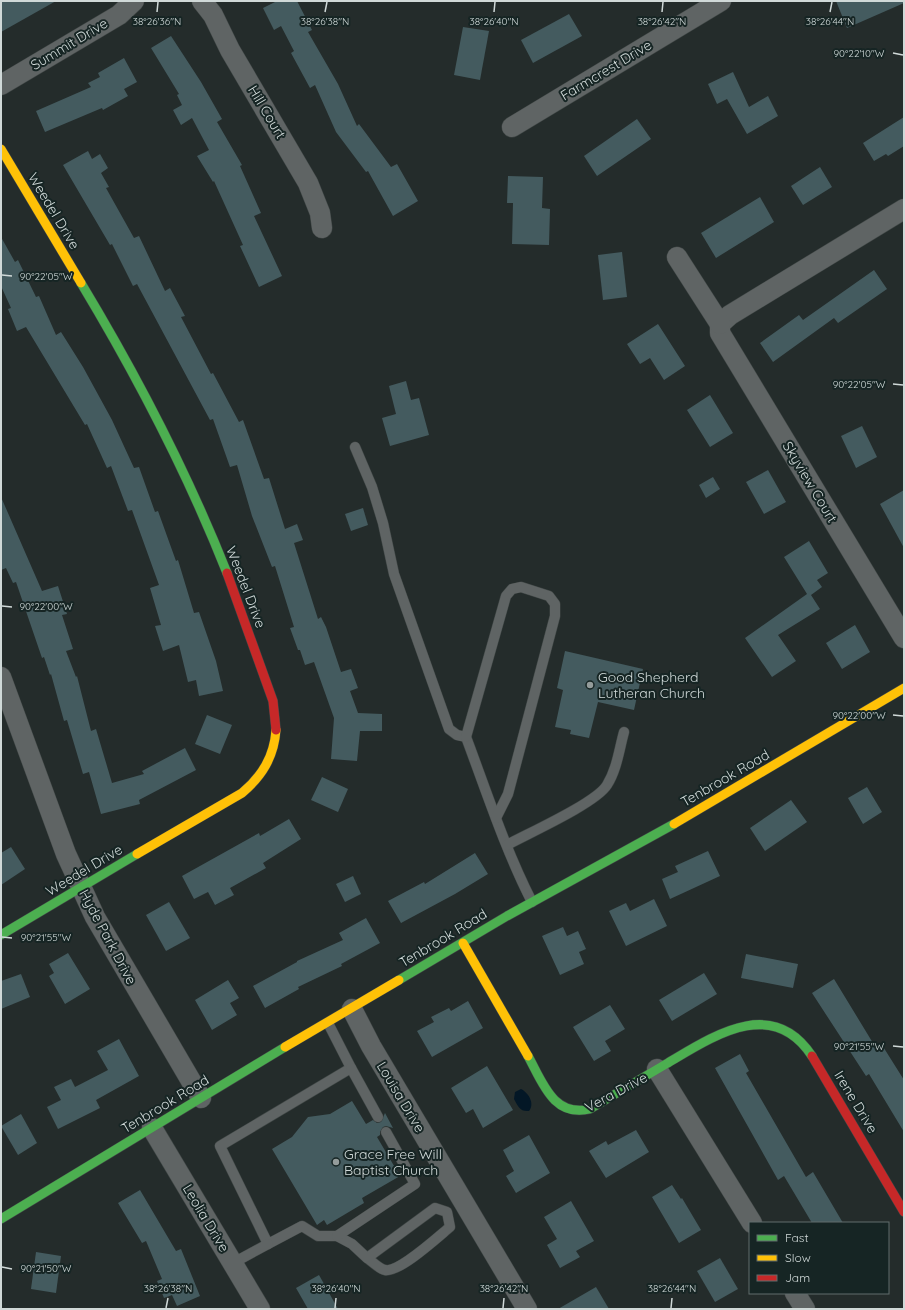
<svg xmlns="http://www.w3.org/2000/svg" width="905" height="1310" font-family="Quicksand,sans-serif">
<rect width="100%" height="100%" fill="#242c2b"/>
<path fill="#031726" d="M 521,1089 C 529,1093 535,1104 529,1111 C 520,1112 518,1106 514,1099 L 515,1092 Z"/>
<g fill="#445b5f">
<path d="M 1,1 L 56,1 L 1,32 Z"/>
<path d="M 277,1 L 297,1 L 312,30 L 308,32 L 338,84 L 357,126 L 359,124 L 391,167 L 397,164 L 418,201 L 393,216 L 368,171 L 366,172 L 336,132 L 315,85 L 310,88 L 291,53 L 294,51 L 281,26 L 274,30 L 263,8 Z"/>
<path d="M 836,1 L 904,1 L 904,3 L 847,28 Z"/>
<path d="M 569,14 L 582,36 L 533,63 L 521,40 Z"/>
<path d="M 463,27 L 489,31 L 480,80 L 454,75 Z"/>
<path d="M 171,36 L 201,82 L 222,119 L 217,122 L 242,165 L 240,166 L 261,213 L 254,216 L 282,276 L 259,287 L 240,246 L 243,245 L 214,181 L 213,182 L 197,156 L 209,150 L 192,118 L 181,125 L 173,110 L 182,105 L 177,95 L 179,94 L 151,48 Z"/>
<path d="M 124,58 L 137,82 L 124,89 L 128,96 L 103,110 L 102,108 L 45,132 L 36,111 L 91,87 L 88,83 L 100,77 L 98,73 Z"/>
<path d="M 733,72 L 749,107 L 768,96 L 778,116 L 747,134 L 727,99 L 717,104 L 708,84 Z"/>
<path d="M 904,117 L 904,146 L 888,156 L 886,154 L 874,161 L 863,143 Z"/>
<path d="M 637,119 L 651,139 L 597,176 L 584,156 Z"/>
<path d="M 88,151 L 92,159 L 100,154 L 108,168 L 101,173 L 109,187 L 106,188 L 134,238 L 139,236 L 165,291 L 170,288 L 185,316 L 181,317 L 211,374 L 213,373 L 239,422 L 243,420 L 264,479 L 269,478 L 285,529 L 297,524 L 303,540 L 294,543 L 318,619 L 321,617 L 326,627 L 341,672 L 351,669 L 358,688 L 350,691 L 358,713 L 382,714 L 382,731 L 360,731 L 357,761 L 331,759 L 334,718 L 314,662 L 305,665 L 300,650 L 298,650 L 290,628 L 294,627 L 275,566 L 272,567 L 252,516 L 237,465 L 230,467 L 213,419 L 210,420 L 137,284 L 133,286 L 112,244 L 110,245 L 63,165 Z"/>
<path d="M 820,167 L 832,187 L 803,205 L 791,186 Z"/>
<path d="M 508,176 L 543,177 L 542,208 L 550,209 L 549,245 L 512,244 L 513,203 L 507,203 Z"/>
<path d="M 760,197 L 774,222 L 716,258 L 701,233 Z"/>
<path d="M 1,237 L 15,262 L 18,260 L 36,297 L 39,296 L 56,335 L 61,332 L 83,367 L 112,420 L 134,468 L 139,467 L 155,512 L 158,511 L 176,561 L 178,560 L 194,613 L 199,612 L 216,661 L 223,691 L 199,696 L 196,680 L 188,682 L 179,645 L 163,651 L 155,626 L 161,625 L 150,588 L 159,585 L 132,510 L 128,511 L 111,466 L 107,468 L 87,424 L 85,425 L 26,327 L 17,331 L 8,309 L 11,308 L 1,286 Z"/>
<path d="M 622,252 L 627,297 L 603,300 L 598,255 Z"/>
<path d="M 874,270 L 887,289 L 838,323 L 834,318 L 773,362 L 760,343 L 799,315 L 803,320 Z"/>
<path d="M 658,324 L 685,366 L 664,380 L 650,358 L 640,364 L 627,344 Z"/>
<path d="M 406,381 L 411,400 L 419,398 L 429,435 L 390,446 L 382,418 L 396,414 L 389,386 Z"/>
<path d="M 710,395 L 733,433 L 710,447 L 687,410 Z"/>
<path d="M 862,426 L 877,457 L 856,468 L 841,436 Z"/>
<path d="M 768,470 L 786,502 L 764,514 L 746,482 Z"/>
<path d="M 713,477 L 720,489 L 706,498 L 699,485 Z"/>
<path d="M 904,490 L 904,548 L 880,504 Z"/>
<path d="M 1,497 L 42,591 L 58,586 L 67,614 L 62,615 L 73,649 L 66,651 L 76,677 L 77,676 L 91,731 L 96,729 L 112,783 L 144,774 L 142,771 L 185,748 L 196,770 L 139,800 L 140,804 L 101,814 L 89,772 L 83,774 L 67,720 L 64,721 L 51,674 L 50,675 L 44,657 L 42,658 L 16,582 L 13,583 L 6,568 L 1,570 Z"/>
<path d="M 363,508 L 368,525 L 351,531 L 345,514 Z"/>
<path d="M 809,541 L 828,573 L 817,580 L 822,587 L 811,595 L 820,609 L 778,635 L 796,661 L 772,677 L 745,638 L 807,594 L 784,557 Z"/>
<path d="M 855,625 L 870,652 L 842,669 L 826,643 Z"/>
<path d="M 565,651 L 643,669 L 634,710 L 598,702 L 589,738 L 570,734 L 571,730 L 555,727 L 563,690 L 557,688 Z"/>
<path d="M 207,715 L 232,725 L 220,754 L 195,744 Z"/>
<path d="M 322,777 L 348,789 L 338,812 L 311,800 Z"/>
<path d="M 867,787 L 882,812 L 863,824 L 848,798 Z"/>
<path d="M 791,800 L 807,822 L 765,851 L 750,828 Z"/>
<path d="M 289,819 L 301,839 L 263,863 L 266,868 L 230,888 L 234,895 L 215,905 L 208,892 L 194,899 L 182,876 L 259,833 L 260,836 Z"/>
<path d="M 11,847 L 25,869 L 1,885 L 1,853 Z"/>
<path d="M 708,851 L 720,876 L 670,899 L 662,879 L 678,872 L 675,866 Z"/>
<path d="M 475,853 L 488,874 L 455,894 L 401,923 L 388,901 L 424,882 L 425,884 Z"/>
<path d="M 353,876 L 361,894 L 345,902 L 336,884 Z"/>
<path d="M 654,899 L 667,926 L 626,946 L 609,911 L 626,903 L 630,911 Z"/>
<path d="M 169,902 L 190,938 L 166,951 L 146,915 Z"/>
<path d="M 366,918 L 380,943 L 341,964 L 342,966 L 298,987 L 299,989 L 265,1008 L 253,986 L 297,962 L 297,961 L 343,940 L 339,933 Z"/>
<path d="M 563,927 L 567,936 L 578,931 L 586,949 L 579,952 L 584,964 L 560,975 L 542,936 Z"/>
<path d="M 68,953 L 90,989 L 65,1004 L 49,976 L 54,973 L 49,964 Z"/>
<path d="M 746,954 L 798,964 L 793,988 L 741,978 Z"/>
<path d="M 704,973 L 717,994 L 672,1021 L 659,1000 Z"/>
<path d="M 21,974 L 30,997 L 1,1009 L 1,981 Z"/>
<path d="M 834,979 L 876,1048 L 882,1045 L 904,1080 L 904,1132 L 869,1074 L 866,1076 L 812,993 Z"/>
<path d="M 228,980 L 239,998 L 230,1003 L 237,1015 L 212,1030 L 195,1000 Z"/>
<path d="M 468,1001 L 483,1028 L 432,1057 L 417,1031 L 434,1022 L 431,1017 L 449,1008 L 451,1011 Z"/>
<path d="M 610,1005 L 625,1029 L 605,1041 L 611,1051 L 594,1061 L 573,1027 Z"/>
<path d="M 119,1039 L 139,1076 L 96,1100 L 100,1108 L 58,1129 L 47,1107 L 61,1100 L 54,1087 L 71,1079 L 75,1087 L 108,1070 L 97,1051 Z"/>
<path d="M 740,1054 L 749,1071 L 746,1073 L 806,1177 L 813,1172 L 843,1223 L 812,1223 L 784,1176 L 778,1180 L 715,1068 Z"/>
<path d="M 487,1066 L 513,1110 L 483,1128 L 473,1109 L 466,1113 L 451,1088 Z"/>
<path d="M 352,1101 L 366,1124 L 373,1120 L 377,1123 L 381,1122 L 385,1113 L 393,1128 L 386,1126 L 383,1127 L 380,1132 L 380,1135 L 377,1137 L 400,1176 L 362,1198 L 364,1203 L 327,1225 L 324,1220 L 317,1225 L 272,1149 L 292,1137 L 308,1117 L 330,1114 Z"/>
<path d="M 21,1114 L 37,1143 L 18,1155 L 1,1126 Z"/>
<path d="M 636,1130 L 649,1152 L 606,1178 L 589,1151 L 606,1141 L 608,1145 Z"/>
<path d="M 529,1135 L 550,1173 L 516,1193 L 506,1176 L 514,1171 L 503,1150 Z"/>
<path d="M 672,1185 L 681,1199 L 682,1198 L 701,1230 L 679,1243 L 652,1197 Z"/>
<path d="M 140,1190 L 176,1251 L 181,1249 L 200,1296 L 177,1306 L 172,1295 L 164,1298 L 157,1281 L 162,1279 L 146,1241 L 142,1243 L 118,1203 Z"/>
<path d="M 571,1201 L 594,1241 L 576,1251 L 580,1257 L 560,1268 L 547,1245 L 557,1239 L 544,1217 Z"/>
<path d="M 36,1252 L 61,1256 L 56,1293 L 31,1289 Z"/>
<path d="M 720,1258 L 738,1289 L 715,1302 L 697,1271 Z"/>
<path d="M 319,1275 L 338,1309 L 308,1309 L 296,1288 Z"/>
<path d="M 596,1287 L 609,1309 L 558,1309 Z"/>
</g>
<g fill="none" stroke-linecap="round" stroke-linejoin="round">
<defs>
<g id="lane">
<path d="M 355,447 L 372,487 L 383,523 L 394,574 L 449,729 L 457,735 L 466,737 C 487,793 505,849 532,902"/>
<path d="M 466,737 L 506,596 L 512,589 L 521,587 L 549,596 L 555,604 L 555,616 L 508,794 L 496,818"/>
<path d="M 507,845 C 529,833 596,803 607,785 C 617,769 619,750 624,732"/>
<path d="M 328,1023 L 351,1068 L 220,1146 L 268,1244 L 302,1226 L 318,1236 L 337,1236 L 352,1244 L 367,1258 L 435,1208 L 447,1212 L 450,1227 C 439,1236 399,1273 385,1270 C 379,1269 372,1261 367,1258"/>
<path d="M 351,1068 L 378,1117"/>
<path d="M 337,1236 L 415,1184 L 386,1132"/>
<path d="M 233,1263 L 268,1244"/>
</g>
<g id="street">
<path d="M 202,1 L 213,15 L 230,50 L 308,183 L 320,213 L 322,228"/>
<path d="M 1,85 L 119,15 L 134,1"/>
<path d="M 512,127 L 721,1"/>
<path d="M 904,209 L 730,315 L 720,324 L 720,333 L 904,638"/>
<path d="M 677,257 L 720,324"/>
<path d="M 1,677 L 66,854 L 95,917 L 201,1098"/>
<path d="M 352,1009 L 371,1046 L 527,1309"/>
<path d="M 657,1069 L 752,1223"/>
<path d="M 152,1128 L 260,1309"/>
<path d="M 795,1293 L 805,1309"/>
</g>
<g id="fast">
<path d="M 81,283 C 137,376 187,472 227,573"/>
<path d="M 1,935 L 137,854"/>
<path d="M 399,980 L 507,916 L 674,824"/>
<path d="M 528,1056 C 542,1081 553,1118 590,1109 C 615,1094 641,1079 666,1064 C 712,1037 772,995 812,1056"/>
<path d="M 1,1219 L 285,1047"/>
</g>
<g id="slow">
<path d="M 1,149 L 81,283"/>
<path d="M 674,824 L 904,688"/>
<path d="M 137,854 L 242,793 C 262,776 274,757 276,730"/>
<path d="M 463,943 L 528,1056"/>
<path d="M 285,1047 L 399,980"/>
</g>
<g id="jam">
<path d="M 227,573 L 273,701 L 276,730"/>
<path d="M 812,1056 L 904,1212"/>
</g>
</defs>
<use href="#lane" stroke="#404746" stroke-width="11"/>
<use href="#street" stroke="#404746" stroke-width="21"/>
<use href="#fast" stroke="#404746" stroke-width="10"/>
<use href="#slow" stroke="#404746" stroke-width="10"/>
<use href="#jam" stroke="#404746" stroke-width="10"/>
<use href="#lane" stroke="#5f6464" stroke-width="10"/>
<use href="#street" stroke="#5f6464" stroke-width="20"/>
<use href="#fast" stroke="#4caf50" stroke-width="9"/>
<use href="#slow" stroke="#ffc107" stroke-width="9"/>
<use href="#jam" stroke="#c62828" stroke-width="9"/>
</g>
<path fill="none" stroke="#d0d9d8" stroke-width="1.5" d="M 157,12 L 158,2M 325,12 L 327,2M 494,12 L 495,2M 662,12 L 663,2M 830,12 L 832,2M 893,53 L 903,55M 2,275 L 12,276M 893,384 L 903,385M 2,606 L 12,607M 893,715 L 903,716M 2,937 L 12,938M 893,1046 L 903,1047M 2,1267 L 12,1269M 166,1308 L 168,1298M 335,1308 L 336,1298M 503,1308 L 504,1298M 671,1308 L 672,1298"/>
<g fill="#949c9b" stroke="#162524" stroke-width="1.5">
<circle cx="590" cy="685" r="4"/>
<circle cx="336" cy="1162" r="4"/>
</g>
<g text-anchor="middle" stroke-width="4" stroke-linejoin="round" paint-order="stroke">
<g font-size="14" fill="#d0d9d8" stroke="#162524">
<text transform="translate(69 44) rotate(-31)" y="5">Summit Drive</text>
<text transform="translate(606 70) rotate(-31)" y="5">Farmcrest Drive</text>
<text transform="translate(267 112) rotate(59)" y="5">Hill Court</text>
<text transform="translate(54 211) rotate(59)" y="5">Weedel Drive</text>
<text transform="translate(810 482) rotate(59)" y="5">Skyview Court</text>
<text transform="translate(246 587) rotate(69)" y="5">Weedel Drive</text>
<text transform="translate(725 778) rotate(-30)" y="5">Tenbrook Road</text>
<text transform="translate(84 870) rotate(-31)" y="5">Weedel Drive</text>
<text transform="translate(108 937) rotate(62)" y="5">Hyde Park Drive</text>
<text transform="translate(443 938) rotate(-31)" y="5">Tenbrook Road</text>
<text transform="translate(616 1092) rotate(-28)" y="5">Vera Drive</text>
<text transform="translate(401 1097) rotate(59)" y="5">Louisa Drive</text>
<text transform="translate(856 1102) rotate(59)" y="5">Irene Drive</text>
<text transform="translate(165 1104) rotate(-31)" y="5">Tenbrook Road</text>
<text transform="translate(206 1218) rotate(59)" y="5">Leolia Drive</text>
</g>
<g font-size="14" fill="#d0d9d8" stroke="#162524" text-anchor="start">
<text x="598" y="682">Good Shepherd<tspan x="598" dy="16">Lutheran Church</tspan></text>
<text x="344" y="1159">Grace Free Will<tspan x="344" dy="16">Baptist Church</tspan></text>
</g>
</g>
<g font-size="10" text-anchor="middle" fill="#d0d9d8" stroke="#162524" stroke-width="4" stroke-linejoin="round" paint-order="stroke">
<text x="157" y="25">38°26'36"N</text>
<text x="325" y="25">38°26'38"N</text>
<text x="494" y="25">38°26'40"N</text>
<text x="662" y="25">38°26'42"N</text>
<text x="830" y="25">38°26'44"N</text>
<text x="859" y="57">90°22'10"W</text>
<text x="46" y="280">90°22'05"W</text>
<text x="859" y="388">90°22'05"W</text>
<text x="46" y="610">90°22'00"W</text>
<text x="859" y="719">90°22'00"W</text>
<text x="46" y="941">90°21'55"W</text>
<text x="859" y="1050">90°21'55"W</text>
<text x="46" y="1272">90°21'50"W</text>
<text x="168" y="1292">38°26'38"N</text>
<text x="336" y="1292">38°26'40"N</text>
<text x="504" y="1292">38°26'42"N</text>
<text x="672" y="1292">38°26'44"N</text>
</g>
<rect width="905" height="1310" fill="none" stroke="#d0d9d8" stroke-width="4"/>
<rect x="749" y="1222" width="140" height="72" fill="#162524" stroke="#606d6c"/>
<rect x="757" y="1235" width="20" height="6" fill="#4caf50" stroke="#606d6c"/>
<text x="785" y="1242" font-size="12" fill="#d0d9d8">Fast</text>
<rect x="757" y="1255" width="20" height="6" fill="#ffc107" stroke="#606d6c"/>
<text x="785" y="1262" font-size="12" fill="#d0d9d8">Slow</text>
<rect x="757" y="1275" width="20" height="6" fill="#c62828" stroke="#606d6c"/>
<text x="785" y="1282" font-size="12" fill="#d0d9d8">Jam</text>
</svg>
